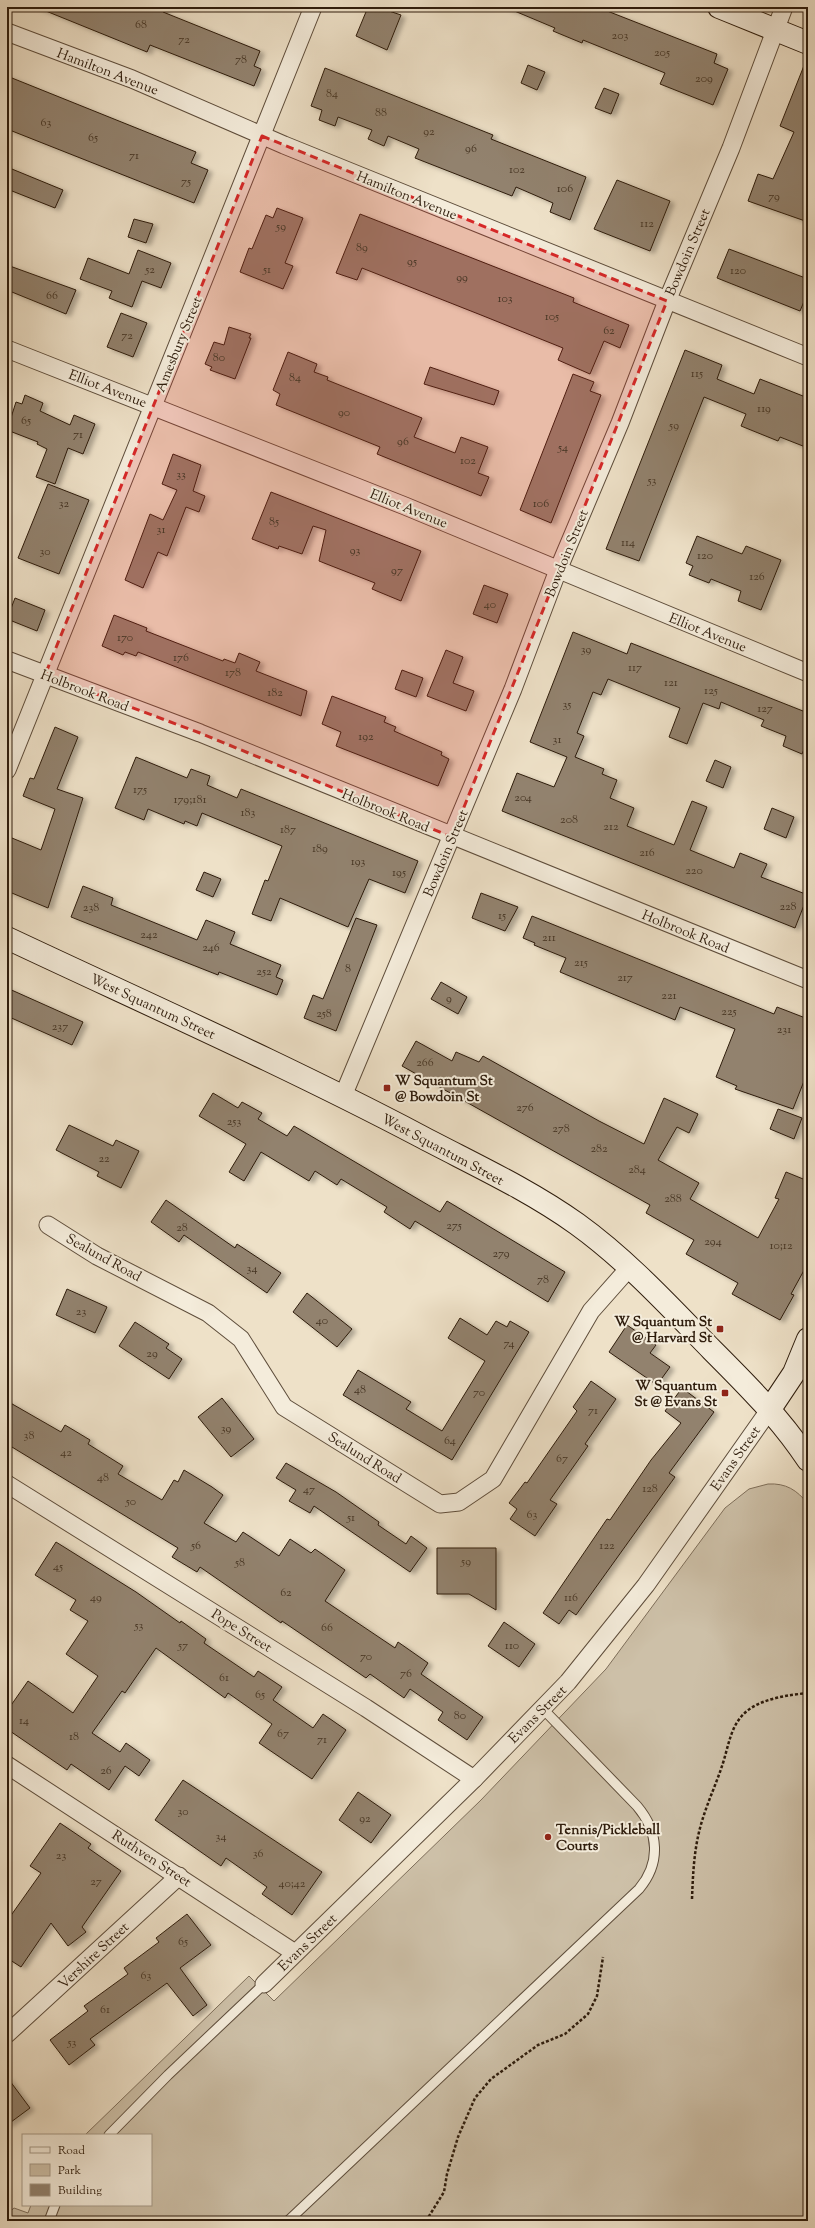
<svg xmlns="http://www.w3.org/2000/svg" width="815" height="2228" font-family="'Sorts Mill Goudy',serif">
<defs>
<filter id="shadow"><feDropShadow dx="4.5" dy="2.5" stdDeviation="2" flood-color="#0004"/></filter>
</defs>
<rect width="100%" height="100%" fill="#eee1c8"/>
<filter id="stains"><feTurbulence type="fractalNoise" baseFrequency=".005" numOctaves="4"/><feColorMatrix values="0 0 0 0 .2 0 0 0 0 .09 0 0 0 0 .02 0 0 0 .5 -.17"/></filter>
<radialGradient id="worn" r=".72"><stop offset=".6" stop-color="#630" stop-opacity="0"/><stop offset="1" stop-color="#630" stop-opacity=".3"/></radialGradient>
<path fill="#cdc0a8" stroke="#7e6e5a" d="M 768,1484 C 786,1483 797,1490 808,1504 L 808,2221 L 7,2221 L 7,2214 L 14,2208 L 28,2213 L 31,2205 L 151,2205 L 151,2135 L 85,2135 L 249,1976 L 274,2001 L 481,1800 L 606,1669 L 725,1508 L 749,1489 Z"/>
<g fill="#92826e" stroke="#2e1c0c" filter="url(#shadow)">
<path d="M 36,7 L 165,7 L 163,12 L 260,51 L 254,66 L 261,69 L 254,86 L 150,45 L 147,52 Z"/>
<path d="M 368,7 L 377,7 L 401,15 L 387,50 L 356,36 Z"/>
<path d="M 505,7 L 597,7 L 717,54 L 714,63 L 728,69 L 713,105 L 660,84 L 665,73 L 583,40 L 582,43 L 553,31 L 555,28 Z"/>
<path d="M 807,58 L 808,58 L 808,222 L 748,201 L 758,174 L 773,179 L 794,132 L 780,126 Z"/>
<path d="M 528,65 L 545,72 L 537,90 L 521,83 Z"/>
<path d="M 325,68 L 493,135 L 491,139 L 586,177 L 570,220 L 550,212 L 553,203 L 516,187 L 512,196 L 415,158 L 419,149 L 388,136 L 384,146 L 368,139 L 372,130 L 338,117 L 335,126 L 319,120 L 322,110 L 311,106 Z"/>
<path d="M 7,76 L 196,152 L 191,163 L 208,170 L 194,203 L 7,129 Z"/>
<path d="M 604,88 L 619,94 L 611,114 L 595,108 Z"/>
<path d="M 7,167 L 63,190 L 55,208 L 7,189 Z"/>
<path d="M 617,180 L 670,201 L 650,251 L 594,229 Z"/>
<path d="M 277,208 L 303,218 L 285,263 L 293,266 L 283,289 L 240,272 L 249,248 L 252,249 L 266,215 L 273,218 Z"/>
<path d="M 360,214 L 574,298 L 573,302 L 629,325 L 620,348 L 604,341 L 590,374 L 558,360 L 563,348 L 481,315 L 362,268 L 357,280 L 336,273 Z"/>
<path d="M 134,219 L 153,224 L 146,243 L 128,237 Z"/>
<path d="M 729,249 L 808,279 L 808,292 L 800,311 L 717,278 Z"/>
<path d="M 138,250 L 171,263 L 161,288 L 142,281 L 132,307 L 109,298 L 112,291 L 80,279 L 88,258 L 129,274 Z"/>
<path d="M 7,265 L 76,290 L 66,314 L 7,290 Z"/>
<path d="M 121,313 L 147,323 L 133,357 L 107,347 Z"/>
<path d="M 229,327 L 251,334 L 249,338 L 251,338 L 235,379 L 210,370 L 212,367 L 205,364 L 214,342 L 224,345 Z"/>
<path d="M 685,350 L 722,365 L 717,379 L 754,394 L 760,379 L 808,398 L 808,448 L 780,437 L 778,441 L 741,426 L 746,414 L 704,397 L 639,561 L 606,549 Z"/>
<path d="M 288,352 L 317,364 L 314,372 L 328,377 L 327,380 L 422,418 L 414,437 L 455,453 L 461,437 L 488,447 L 478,473 L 489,477 L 481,496 L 377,454 L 380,447 L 276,405 L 280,394 L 273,390 Z"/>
<path d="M 430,367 L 499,391 L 494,405 L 424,384 Z"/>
<path d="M 573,374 L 594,382 L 590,391 L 601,395 L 551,523 L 520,510 Z"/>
<path d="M 25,395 L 43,403 L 40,411 L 70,425 L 74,415 L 95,424 L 83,454 L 68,448 L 55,484 L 36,477 L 47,449 L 37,444 L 38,442 L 7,430 L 16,402 L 22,404 Z"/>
<path d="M 173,454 L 201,465 L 193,491 L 205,496 L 199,512 L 186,507 L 167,556 L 158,552 L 143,588 L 125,580 L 150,514 L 163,520 L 177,490 L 162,484 Z"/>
<path d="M 48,484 L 89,500 L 59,574 L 18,558 Z"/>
<path d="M 271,492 L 421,551 L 401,601 L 372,589 L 375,583 L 319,561 L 326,530 L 313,526 L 302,554 L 279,546 L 278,549 L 252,539 Z"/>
<path d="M 697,536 L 742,554 L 746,546 L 781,560 L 761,610 L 738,601 L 741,591 L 711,579 L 709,583 L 689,575 L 693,566 L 686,563 Z"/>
<path d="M 484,585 L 508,594 L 497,623 L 473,614 Z"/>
<path d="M 15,598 L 45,610 L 37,631 L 7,619 Z"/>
<path d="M 114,615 L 147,628 L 146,631 L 223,661 L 224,659 L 235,663 L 239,653 L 260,662 L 256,671 L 307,691 L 301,716 L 138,652 L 136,656 L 125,652 L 123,655 L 102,646 Z"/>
<path d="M 573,632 L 627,654 L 631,643 L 808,713 L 808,740 L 802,754 L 783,746 L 786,736 L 761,726 L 764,720 L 721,702 L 719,709 L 703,703 L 687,744 L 669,737 L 680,708 L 608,679 L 601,695 L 593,692 L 577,733 L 584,736 L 575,757 L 604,769 L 602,774 L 617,780 L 610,798 L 634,808 L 627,826 L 674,845 L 692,801 L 707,807 L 690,850 L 734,868 L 740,853 L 767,864 L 761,877 L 808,895 L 795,928 L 502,811 L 517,773 L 554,787 L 567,757 L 530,742 Z"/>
<path d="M 446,650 L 463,657 L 453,683 L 474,691 L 466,711 L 427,696 Z"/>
<path d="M 402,670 L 423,678 L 416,697 L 395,689 Z"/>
<path d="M 332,696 L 386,717 L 384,722 L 396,727 L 394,731 L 442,752 L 441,755 L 449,759 L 438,786 L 336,746 L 341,732 L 322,724 Z"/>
<path d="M 55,727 L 78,737 L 57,789 L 83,798 L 48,908 L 7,891 L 7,849 L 12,838 L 41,850 L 55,809 L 23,796 L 30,778 L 34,779 Z"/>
<path d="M 136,757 L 187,778 L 191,769 L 210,776 L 207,785 L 237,798 L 241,789 L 418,861 L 405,893 L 369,879 L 348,927 L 280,898 L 271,921 L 252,914 L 265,880 L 268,881 L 282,846 L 202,813 L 197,826 L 185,821 L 184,824 L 148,809 L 144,820 L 115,808 Z"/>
<path d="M 715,760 L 731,767 L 723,788 L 706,781 Z"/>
<path d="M 772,808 L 794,817 L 786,838 L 764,829 Z"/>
<path d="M 204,872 L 221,879 L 213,897 L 196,890 Z"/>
<path d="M 83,886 L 113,898 L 111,905 L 197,940 L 206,920 L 235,932 L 230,944 L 281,965 L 276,977 L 283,980 L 277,995 L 219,972 L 218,975 L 71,917 Z"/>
<path d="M 481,893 L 518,907 L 505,931 L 472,918 Z"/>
<path d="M 532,916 L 774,1014 L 777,1007 L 808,1019 L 808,1071 L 793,1109 L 735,1089 L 737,1086 L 716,1077 L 735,1029 L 680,1007 L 675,1020 L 560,972 L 566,958 L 534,945 L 535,943 L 523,938 Z"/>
<path d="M 356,918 L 377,925 L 336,1031 L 304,1018 L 313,995 L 323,999 Z"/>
<path d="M 441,982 L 467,997 L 458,1014 L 431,999 Z"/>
<path d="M 7,988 L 83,1022 L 72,1045 L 7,1016 Z"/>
<path d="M 416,1041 L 452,1061 L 456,1052 L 479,1062 L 483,1056 L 599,1121 L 644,1144 L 664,1098 L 698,1114 L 689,1133 L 677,1127 L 658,1160 L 699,1183 L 690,1199 L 758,1238 L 779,1199 L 775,1198 L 786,1172 L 808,1181 L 808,1263 L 791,1294 L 794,1295 L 780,1320 L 732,1294 L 738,1283 L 686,1254 L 694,1240 L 646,1213 L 650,1205 L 402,1066 Z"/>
<path d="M 213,1093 L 238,1108 L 242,1102 L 262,1113 L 258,1119 L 287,1136 L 294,1126 L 440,1212 L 447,1201 L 565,1272 L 548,1302 L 415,1221 L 410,1229 L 384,1212 L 387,1207 L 341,1179 L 337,1185 L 315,1171 L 309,1181 L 261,1152 L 244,1181 L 229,1172 L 246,1144 L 199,1116 Z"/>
<path d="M 778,1109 L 802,1118 L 794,1139 L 770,1129 Z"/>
<path d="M 69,1125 L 113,1146 L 116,1140 L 139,1151 L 121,1188 L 97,1176 L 99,1172 L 56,1150 Z"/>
<path d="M 166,1200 L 235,1248 L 237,1244 L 281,1273 L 267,1293 L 184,1235 L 179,1242 L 151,1222 Z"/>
<path d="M 67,1289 L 107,1307 L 95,1333 L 56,1315 Z"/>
<path d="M 307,1293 L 352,1329 L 337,1347 L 293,1312 Z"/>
<path d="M 460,1318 L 487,1335 L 496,1321 L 507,1327 L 510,1321 L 529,1332 L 452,1460 L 343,1395 L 358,1370 L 411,1402 L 406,1409 L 442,1431 L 485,1361 L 448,1338 Z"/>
<path d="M 135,1322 L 169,1344 L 166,1348 L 182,1359 L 169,1379 L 119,1346 Z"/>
<path d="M 627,1325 L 656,1345 L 650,1353 L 670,1367 L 657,1385 L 609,1352 Z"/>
<path d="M 591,1381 L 616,1399 L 585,1444 L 588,1446 L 550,1500 L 557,1504 L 535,1536 L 510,1519 L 517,1509 L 509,1503 L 525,1482 L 527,1483 L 577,1411 L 573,1407 Z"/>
<path d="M 682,1388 L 714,1412 L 669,1473 L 675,1477 L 576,1615 L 569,1610 L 559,1624 L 543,1613 L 607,1519 L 610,1520 L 651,1460 L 681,1423 L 665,1411 Z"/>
<path d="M 222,1398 L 254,1439 L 231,1457 L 198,1417 Z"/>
<path d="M 7,1401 L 61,1432 L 65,1425 L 90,1440 L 88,1444 L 123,1466 L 118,1474 L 162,1500 L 174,1480 L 178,1482 L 184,1470 L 212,1487 L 223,1495 L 204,1523 L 236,1542 L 243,1532 L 279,1556 L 290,1539 L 311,1553 L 315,1549 L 345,1570 L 325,1601 L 395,1648 L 398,1642 L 428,1663 L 421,1674 L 483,1717 L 467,1740 L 438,1720 L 443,1712 L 410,1689 L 404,1698 L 370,1674 L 366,1678 L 282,1621 L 281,1623 L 200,1567 L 197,1572 L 172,1557 L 178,1548 L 7,1444 Z"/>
<path d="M 286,1463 L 336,1492 L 379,1522 L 378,1525 L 406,1544 L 411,1536 L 427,1548 L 410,1572 L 314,1506 L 310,1513 L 289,1501 L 296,1490 L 276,1478 Z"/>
<path d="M 56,1542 L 136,1592 L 180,1623 L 181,1621 L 206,1639 L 204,1643 L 254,1677 L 258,1671 L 282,1687 L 273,1700 L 313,1728 L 323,1714 L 346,1730 L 312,1779 L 259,1743 L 272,1724 L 228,1693 L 225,1698 L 156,1648 L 125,1693 L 122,1691 L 92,1733 L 120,1752 L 126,1743 L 150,1760 L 139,1776 L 125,1766 L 109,1790 L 71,1764 L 67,1770 L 7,1729 L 7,1711 L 28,1681 L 73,1713 L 98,1676 L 66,1654 L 88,1621 L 70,1610 L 76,1600 L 35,1575 Z"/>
<path d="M 437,1548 L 496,1548 L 496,1610 L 469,1594 L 437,1594 Z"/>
<path d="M 504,1622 L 535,1644 L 519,1667 L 488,1646 Z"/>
<path d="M 183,1780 L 322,1872 L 292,1915 L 262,1894 L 267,1887 L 226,1858 L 221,1866 L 155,1820 Z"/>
<path d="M 358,1792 L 391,1815 L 371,1843 L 339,1820 Z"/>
<path d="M 60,1823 L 91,1844 L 88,1848 L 121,1871 L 82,1927 L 86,1932 L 68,1946 L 51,1923 L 21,1967 L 7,1958 L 7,1921 L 41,1873 L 30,1866 Z"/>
<path d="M 187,1914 L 211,1945 L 180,1968 L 207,2005 L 193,2016 L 167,1983 L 90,2039 L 95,2045 L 69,2065 L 50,2040 L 88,2011 L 84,2006 L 128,1974 L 124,1968 L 159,1942 L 156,1938 Z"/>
<path d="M 7,2077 L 30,2108 L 7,2125 Z"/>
</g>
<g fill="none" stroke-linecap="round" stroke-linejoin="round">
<defs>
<g id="lane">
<path d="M 109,2135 L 168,2075 L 264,1984"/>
<path d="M 49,2221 L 55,2205"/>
<path d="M 288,2221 L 639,1889 C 661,1863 659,1832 637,1806 L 542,1708"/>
</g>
<g id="street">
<path d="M 7,32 L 132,79 L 284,145 L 808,357"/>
<path d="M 7,349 L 405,506 L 808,673"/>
<path d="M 7,660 L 200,733 L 808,980"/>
<path d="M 7,770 L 313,7"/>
<path d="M 343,1096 L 513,689 L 558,570 L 620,423 L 667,301 L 731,148 L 784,7"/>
<path d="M 48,1225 L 97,1256 L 208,1313 L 241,1339 L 284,1407 L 440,1504 L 459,1502 L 493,1479 L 591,1311 L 629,1268"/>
<path d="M 7,1484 L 366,1708 L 474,1779"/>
<path d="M 7,1765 L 295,1953"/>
<path d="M 264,1984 L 474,1779 L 568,1682 L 646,1585 L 770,1409"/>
<path d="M 7,2034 L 179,1876"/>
</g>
<g id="secondary">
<path d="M 719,7 L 808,43"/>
<path d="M 7,938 C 145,1003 285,1065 420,1136 C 473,1164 528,1189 577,1224 C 627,1260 670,1307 712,1350 C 747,1385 781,1419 808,1460"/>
<path d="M 770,1409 L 794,1373 L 808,1339"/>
</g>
</defs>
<use href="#lane" stroke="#5e4d3b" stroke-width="11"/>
<use href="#street" stroke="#5e4d3b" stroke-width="19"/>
<use href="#secondary" stroke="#2e1c0c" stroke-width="24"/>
<g stroke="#2e1c0c" stroke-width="2.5" stroke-dasharray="3 2" stroke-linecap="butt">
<path d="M 692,1899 C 693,1873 694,1847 702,1821 C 708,1801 717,1782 723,1763 C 729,1744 731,1724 747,1711 C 763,1698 789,1695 808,1693"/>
<path d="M 426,2221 L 444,2192 L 447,2174 L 458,2137 L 475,2098 L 491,2079 L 538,2045 L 565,2034 L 588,2014 L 597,1996 L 603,1957"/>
</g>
<use href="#lane" stroke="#f4ecdb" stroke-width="9"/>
<use href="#street" stroke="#f4ecdb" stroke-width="17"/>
<use href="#secondary" stroke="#f4ecdb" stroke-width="22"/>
</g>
<path fill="#d62828" fill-opacity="0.2" stroke="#d62828" stroke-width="3" stroke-dasharray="8 5" stroke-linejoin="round" d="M 262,136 L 667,301 L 452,837 L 200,733 L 45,675 Z"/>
<g fill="#8f2418" stroke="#f4ecdb" stroke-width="1.5">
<rect x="383" y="1084" width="8" height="8" rx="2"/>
<rect x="716" y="1325" width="8" height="8" rx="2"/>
<rect x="721" y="1389" width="8" height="8" rx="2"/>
<circle cx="548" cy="1837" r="4"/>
</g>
<g text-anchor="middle" stroke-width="4" stroke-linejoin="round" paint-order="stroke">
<g font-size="12" fill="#473624">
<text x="141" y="28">68</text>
<text x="620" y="39">203</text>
<text x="184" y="43">72</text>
<text x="662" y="56">205</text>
<text x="241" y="63">78</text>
<text x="704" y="82">209</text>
<text x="332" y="97">84</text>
<text x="381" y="116">88</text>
<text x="46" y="126">63</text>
<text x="429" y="135">92</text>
<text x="93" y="141">65</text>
<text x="471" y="152">96</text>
<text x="134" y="159">71</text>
<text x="517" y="173">102</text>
<text x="186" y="185">75</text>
<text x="565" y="192">106</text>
<text x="774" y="200">79</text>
<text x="647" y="227">112</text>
<text x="281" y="230">59</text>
<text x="362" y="251">89</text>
<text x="412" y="265">95</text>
<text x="150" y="273">52</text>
<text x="267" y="273">51</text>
<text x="738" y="274">120</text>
<text x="462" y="281">99</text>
<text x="52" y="299">66</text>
<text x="505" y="302">103</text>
<text x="552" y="320">105</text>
<text x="609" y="334">62</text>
<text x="127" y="339">72</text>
<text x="219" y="361">80</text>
<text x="697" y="377">115</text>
<text x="295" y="381">84</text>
<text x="764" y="412">119</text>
<text x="344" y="416">90</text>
<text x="26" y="424">65</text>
<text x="674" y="429">59</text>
<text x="78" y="438">71</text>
<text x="403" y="445">96</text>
<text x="563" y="451">54</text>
<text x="468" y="464">102</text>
<text x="181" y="478">33</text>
<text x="652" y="484">53</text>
<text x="64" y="507">32</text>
<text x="541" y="507">106</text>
<text x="274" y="525">85</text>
<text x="161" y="533">31</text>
<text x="628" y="546">114</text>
<text x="355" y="554">93</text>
<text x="45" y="555">30</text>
<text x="705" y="559">120</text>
<text x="397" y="574">97</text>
<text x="757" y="580">126</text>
<text x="490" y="608">40</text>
<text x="125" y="641">170</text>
<text x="586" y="653">39</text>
<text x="181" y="661">176</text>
<text x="635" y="671">117</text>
<text x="233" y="676">178</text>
<text x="671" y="686">121</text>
<text x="711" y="694">125</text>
<text x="275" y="696">182</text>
<text x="567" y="708">35</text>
<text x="765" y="712">127</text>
<text x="366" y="740">192</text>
<text x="557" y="743">31</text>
<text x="140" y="793">175</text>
<text x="523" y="801">204</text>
<text x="190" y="803">179;181</text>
<text x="248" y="816">183</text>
<text x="569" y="823">208</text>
<text x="611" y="830">212</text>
<text x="288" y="833">187</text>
<text x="320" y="852">189</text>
<text x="647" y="856">216</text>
<text x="358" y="865">193</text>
<text x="694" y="874">220</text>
<text x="399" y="876">195</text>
<text x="788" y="910">228</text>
<text x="91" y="911">238</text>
<text x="502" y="919">15</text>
<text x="149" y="938">242</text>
<text x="549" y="941">211</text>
<text x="211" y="951">246</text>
<text x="581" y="966">215</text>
<text x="348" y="972">8</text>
<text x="264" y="975">252</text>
<text x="625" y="981">217</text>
<text x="669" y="999">221</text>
<text x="449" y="1002">9</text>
<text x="729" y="1015">225</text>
<text x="324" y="1017">258</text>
<text x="60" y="1030">237</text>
<text x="784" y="1033">231</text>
<text x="425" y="1066">266</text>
<text x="525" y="1111">276</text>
<text x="234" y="1125">253</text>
<text x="561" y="1132">278</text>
<text x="599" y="1152">282</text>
<text x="104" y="1162">22</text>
<text x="637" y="1173">284</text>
<text x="673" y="1202">288</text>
<text x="454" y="1229">275</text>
<text x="182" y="1231">28</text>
<text x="713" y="1245">294</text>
<text x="781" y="1249">10;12</text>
<text x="501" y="1257">279</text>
<text x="252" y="1272">34</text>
<text x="543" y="1283">78</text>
<text x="81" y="1315">23</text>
<text x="322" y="1324">40</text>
<text x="509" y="1347">74</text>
<text x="152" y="1357">29</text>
<text x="360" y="1393">48</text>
<text x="479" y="1396">70</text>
<text x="593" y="1414">71</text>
<text x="226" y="1432">39</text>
<text x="29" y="1439">38</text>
<text x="450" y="1444">64</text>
<text x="66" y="1456">42</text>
<text x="562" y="1462">67</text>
<text x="103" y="1481">48</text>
<text x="650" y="1492">128</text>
<text x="309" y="1493">47</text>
<text x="131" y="1505">50</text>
<text x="532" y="1518">63</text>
<text x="351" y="1521">51</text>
<text x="196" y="1549">56</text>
<text x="607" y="1549">122</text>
<text x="466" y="1565">59</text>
<text x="240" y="1566">58</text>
<text x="58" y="1570">45</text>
<text x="286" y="1596">62</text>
<text x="96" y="1601">49</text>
<text x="571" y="1601">116</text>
<text x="139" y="1629">53</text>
<text x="327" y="1631">66</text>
<text x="183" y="1649">57</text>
<text x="512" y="1649">110</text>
<text x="366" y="1660">70</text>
<text x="406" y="1677">76</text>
<text x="224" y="1681">61</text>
<text x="260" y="1698">65</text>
<text x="460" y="1719">80</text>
<text x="24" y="1724">14</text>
<text x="283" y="1737">67</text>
<text x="74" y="1740">18</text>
<text x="322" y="1743">71</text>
<text x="106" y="1774">26</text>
<text x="183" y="1815">30</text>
<text x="365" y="1822">92</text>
<text x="221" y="1840">34</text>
<text x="258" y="1857">36</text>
<text x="61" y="1859">23</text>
<text x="96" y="1885">27</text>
<text x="292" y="1887">40;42</text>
<text x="183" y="1945">65</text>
<text x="146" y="1979">63</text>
<text x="105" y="2013">61</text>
<text x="72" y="2046">53</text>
</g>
<g font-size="14" fill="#2e1c0c" stroke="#f4ecdb">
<text transform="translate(108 71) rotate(21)" y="5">Hamilton Avenue</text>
<text transform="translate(407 195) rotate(22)" y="5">Hamilton Avenue</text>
<text transform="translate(687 252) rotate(-67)" y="5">Bowdoin Street</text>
<text transform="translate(178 344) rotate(-68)" y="5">Amesbury Street</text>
<text transform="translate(108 388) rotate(21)" y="5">Elliot Avenue</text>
<text transform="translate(409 508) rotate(22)" y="5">Elliot Avenue</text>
<text transform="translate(566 553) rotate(-68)" y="5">Bowdoin Street</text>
<text transform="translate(708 632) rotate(22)" y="5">Elliot Avenue</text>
<text transform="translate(85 690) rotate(21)" y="5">Holbrook Road</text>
<text transform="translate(386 810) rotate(22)" y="5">Holbrook Road</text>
<text transform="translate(445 853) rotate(-67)" y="5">Bowdoin Street</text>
<text transform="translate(686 931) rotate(22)" y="5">Holbrook Road</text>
<text transform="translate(153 1006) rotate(25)" y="5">West Squantum Street</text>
<text transform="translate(443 1149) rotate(28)" y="5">West Squantum Street</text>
<text transform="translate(104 1257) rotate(29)" y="5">Sealund Road</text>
<text transform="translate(365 1457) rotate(32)" y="5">Sealund Road</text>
<text transform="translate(735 1458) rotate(-55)" y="5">Evans Street</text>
<text transform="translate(242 1630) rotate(32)" y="5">Pope Street</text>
<text transform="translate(537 1714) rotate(-45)" y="5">Evans Street</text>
<text transform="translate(152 1858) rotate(33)" y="5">Ruthven Street</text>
<text transform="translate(307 1942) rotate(-44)" y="5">Evans Street</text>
<text transform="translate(93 1955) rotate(-43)" y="5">Vershire Street</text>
</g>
<g font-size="14" font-weight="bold" fill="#2e1c0c" stroke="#f4ecdb" text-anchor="start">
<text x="395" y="1085">W Squantum St<tspan x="395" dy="16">@ Bowdoin St</tspan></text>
<text x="712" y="1326" text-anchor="end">W Squantum St<tspan x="712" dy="16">@ Harvard St</tspan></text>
<text x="717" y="1390" text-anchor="end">W Squantum<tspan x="717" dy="16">St @ Evans St</tspan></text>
<text x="556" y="1834">Tennis/Pickleball<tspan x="556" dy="16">Courts</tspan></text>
</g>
</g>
<rect width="815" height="2228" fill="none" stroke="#eee1c8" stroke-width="24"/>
<rect x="8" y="8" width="799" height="2212" fill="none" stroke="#2e1c0c" stroke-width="2"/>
<rect x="12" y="12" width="791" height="2204" fill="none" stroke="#2e1c0c"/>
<rect x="22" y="2134" width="130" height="72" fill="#f4ecdb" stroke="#a59988"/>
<rect x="30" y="2147" width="20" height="6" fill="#f4ecdb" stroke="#a59988"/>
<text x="58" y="2154" font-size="12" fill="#2e1c0c">Road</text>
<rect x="30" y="2164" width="20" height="12" fill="#cdc0a8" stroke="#a59988"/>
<text x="58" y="2174" font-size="12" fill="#2e1c0c">Park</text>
<rect x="30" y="2184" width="20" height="12" fill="#92826e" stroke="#a59988"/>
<text x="58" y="2194" font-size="12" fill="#2e1c0c">Building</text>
<rect width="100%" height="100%" filter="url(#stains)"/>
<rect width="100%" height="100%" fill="url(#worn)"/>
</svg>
